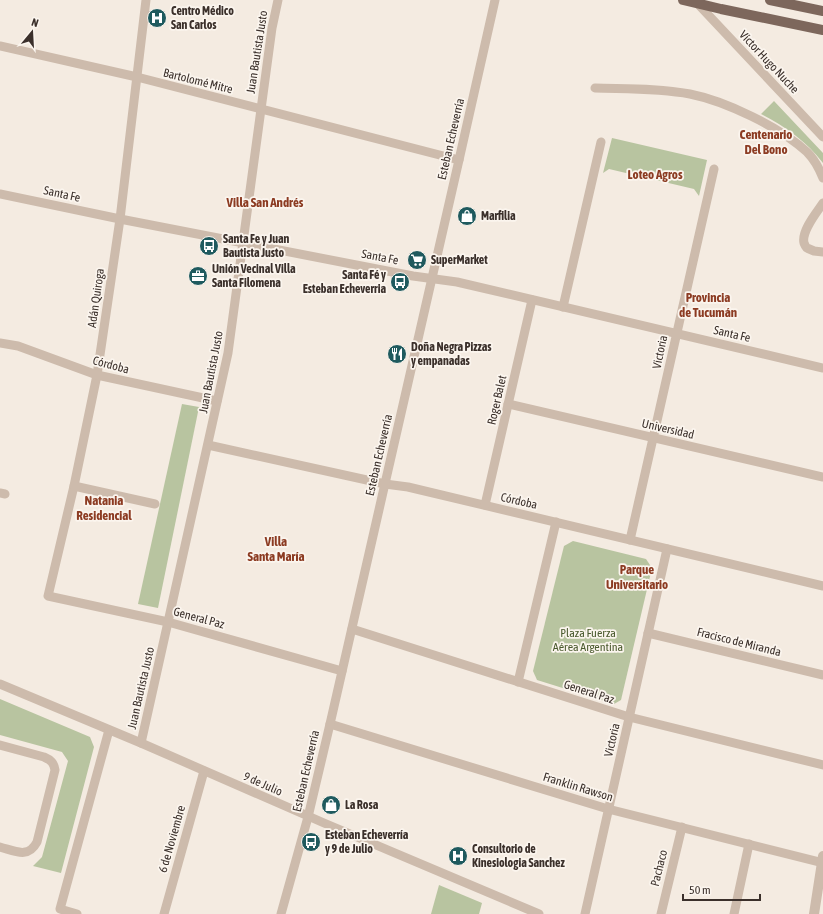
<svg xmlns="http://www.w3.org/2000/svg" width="823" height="914" font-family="'Asap Condensed',sans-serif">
<rect width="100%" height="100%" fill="#f4ebe1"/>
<g fill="#b8c4a0">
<path d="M 774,101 L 823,153 L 823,163 C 807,142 785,126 761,114 Z"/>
<path d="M 612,138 L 707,160 L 699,196 L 694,189 L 609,169 L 603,173 Z"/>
<path d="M 182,404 L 199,407 L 158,608 L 138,604 Z"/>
<path d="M 573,541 L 646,559 L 652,568 L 621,700 L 614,704 L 537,680 L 533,671 L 564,546 Z"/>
<path d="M 0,699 L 90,737 L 94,747 L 61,873 L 33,866 L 42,857 L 68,761 L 62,752 L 0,735 Z"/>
<path d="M 439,885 L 482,903 L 479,914 L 431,914 Z"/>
</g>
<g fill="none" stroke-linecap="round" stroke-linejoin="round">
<g stroke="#cdbbac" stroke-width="9">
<path d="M 146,0 L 120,219 L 97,375 L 74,486 L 48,596 L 168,622 L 342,671"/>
<path d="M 697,3 L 823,137"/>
<path d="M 0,46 L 137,77 L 459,160"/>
<path d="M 595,88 C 626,89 658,88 690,94 C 725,101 780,127 807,152 C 814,159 819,168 823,178"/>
<path d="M 0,194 L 120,219 L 413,276 L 457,282 L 823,368"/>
<path d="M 823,203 C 817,212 801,231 804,243 C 804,243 806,248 807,248 L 814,251 L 823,252"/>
<path d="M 563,307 L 601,142"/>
<path d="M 0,343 L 18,346 L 97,375 L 217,401"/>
<path d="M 508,404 L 823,477"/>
<path d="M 208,445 L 385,484 L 408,487 L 823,586"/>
<path d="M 74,486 L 155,504"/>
<path d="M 0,493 L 5,494"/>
<path d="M 485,505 L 532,300"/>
<path d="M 630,540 L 714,169"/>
<path d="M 352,629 L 629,717 L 823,765"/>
<path d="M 648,633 L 823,675"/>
<path d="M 518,682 L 556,522"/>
<path d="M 0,684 L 141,743 L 324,823 L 539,914"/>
<path d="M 330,724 L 608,809 L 823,863"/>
<path d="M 141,743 L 228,353 L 272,28 L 278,0"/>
<path d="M 0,745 L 44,757 C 51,760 54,763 55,770 L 37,842 C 28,859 15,851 0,847"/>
<path d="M 77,914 L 60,909 L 109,730"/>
<path d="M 164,914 L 204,771"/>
<path d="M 281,914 L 308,817 L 330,724 L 459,160 L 495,0"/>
<path d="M 585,914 L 667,549"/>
<path d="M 661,914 L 682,827"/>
<path d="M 734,914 L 749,844"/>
</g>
<path stroke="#cdbbac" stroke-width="10" d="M 814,914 L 823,856"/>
<g stroke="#7d675c" stroke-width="10">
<path d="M 683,0 L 721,9 L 823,30"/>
<path d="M 770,0 L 823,11"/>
</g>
</g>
<defs>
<symbol id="hospital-disc" viewBox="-11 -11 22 22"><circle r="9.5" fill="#1f5a5e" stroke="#fbf5ee"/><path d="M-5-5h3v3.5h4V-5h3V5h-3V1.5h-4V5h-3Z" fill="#fff"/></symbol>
<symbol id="shop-disc" viewBox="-11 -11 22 22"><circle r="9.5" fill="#1f5a5e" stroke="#fbf5ee"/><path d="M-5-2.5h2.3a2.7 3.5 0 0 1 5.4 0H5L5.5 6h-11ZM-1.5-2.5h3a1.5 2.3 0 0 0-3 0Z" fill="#fff"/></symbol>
<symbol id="bus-disc" viewBox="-11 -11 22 22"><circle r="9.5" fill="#1f5a5e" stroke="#fbf5ee"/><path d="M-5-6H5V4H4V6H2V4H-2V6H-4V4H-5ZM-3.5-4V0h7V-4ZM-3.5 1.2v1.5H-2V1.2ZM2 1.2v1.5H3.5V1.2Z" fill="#fff"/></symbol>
<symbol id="supermarket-disc" viewBox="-11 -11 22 22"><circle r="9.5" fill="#1f5a5e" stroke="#fbf5ee"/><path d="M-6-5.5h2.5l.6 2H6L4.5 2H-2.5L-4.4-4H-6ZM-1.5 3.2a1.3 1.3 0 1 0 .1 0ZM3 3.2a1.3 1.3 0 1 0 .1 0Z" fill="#fff"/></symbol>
<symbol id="office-disc" viewBox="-11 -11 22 22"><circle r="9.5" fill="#1f5a5e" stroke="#fbf5ee"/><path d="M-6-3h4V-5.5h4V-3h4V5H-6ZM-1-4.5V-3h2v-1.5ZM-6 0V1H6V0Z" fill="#fff"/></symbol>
<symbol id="restaurant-disc" viewBox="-11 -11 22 22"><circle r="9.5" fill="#1f5a5e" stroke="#fbf5ee"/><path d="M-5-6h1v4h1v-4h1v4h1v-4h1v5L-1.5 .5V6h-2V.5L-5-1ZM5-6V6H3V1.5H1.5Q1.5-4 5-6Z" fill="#fff"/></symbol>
</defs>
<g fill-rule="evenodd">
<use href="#hospital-disc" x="146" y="7" width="22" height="22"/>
<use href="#shop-disc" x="456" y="205" width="22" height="22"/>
<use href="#bus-disc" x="198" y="235" width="22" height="22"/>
<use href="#supermarket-disc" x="406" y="249" width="22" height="22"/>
<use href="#office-disc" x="187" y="265" width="22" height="22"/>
<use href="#bus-disc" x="389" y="271" width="22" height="22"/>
<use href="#restaurant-disc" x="386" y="343" width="22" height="22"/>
<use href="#shop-disc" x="320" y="794" width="22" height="22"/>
<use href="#bus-disc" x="300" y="831" width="22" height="22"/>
<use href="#hospital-disc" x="447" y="845" width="22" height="22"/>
</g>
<g text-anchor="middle" stroke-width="3.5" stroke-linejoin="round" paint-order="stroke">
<g font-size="12" font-weight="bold" fill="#3b302b" stroke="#fbf5ee" text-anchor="start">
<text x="171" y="15">Centro Médico<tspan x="171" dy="14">San Carlos</tspan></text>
<text x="481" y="220">Marfilia</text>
<text x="223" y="243">Santa Fe y Juan<tspan x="223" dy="14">Bautista Justo</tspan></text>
<text x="431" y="264">SuperMarket</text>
<text x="212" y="273">Unión Vecinal Villa<tspan x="212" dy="14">Santa Filomena</tspan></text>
<text x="386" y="279" text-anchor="end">Santa Fé y<tspan x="386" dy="14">Esteban Echeverria</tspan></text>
<text x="411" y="351">Doña Negra Pizzas<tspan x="411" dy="14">y empanadas</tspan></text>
<text x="345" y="809">La Rosa</text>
<text x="325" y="839">Esteban Echeverría<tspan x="325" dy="14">y 9 de Julio</tspan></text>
<text x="472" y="853">Consultorio de<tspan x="472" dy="14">Kinesiologia Sanchez</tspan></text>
</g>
<g font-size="12" fill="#3b302b" stroke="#fbf5ee">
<text transform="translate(257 52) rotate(-81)" y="4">Juan Bautista Justo</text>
<text transform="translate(769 62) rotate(47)" y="4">Víctor Hugo Nuche</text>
<text transform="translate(198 81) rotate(14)" y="4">Bartolomé Mitre</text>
<text transform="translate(451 139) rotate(-77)" y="4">Esteban Echeverría</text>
<text transform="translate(62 194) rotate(12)" y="4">Santa Fe</text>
<text transform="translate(380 257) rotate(11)" y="4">Santa Fe</text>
<text transform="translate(96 298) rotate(-82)" y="4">Adán Quiroga</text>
<text transform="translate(732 334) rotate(13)" y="4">Santa Fe</text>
<text transform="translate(660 352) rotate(-78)" y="4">Victoria</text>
<text transform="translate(111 365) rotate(15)" y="4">Córdoba</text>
<text transform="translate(211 372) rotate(-79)" y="4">Juan Bautista Justo</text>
<text transform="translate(497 400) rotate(-77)" y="4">Roger Balet</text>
<text transform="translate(668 429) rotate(13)" y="4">Universidad</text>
<text transform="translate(379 455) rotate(-77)" y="4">Esteban Echeverría</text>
<text transform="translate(519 501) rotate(13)" y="4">Córdoba</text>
<text transform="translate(199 618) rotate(15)" y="4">General Paz</text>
<text transform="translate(739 642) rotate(14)" y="4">Fracisco de Miranda</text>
<text transform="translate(141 688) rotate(-77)" y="4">Juan Bautista Justo</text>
<text transform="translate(589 692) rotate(18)" y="4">General Paz</text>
<text transform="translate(612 740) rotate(-77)" y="4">Victoria</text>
<text transform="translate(306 771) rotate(-77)" y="4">Esteban Echeverría</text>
<text transform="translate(263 784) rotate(24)" y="4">9 de Julio</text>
<text transform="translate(578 787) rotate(17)" y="4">Franklin Rawson</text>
<text transform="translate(172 839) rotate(-74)" y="4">6 de Noviembre</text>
<text transform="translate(659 868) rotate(-76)" y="4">Pachaco</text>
</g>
<g font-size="12" fill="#4a5a2e" stroke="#fbf5ee">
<text x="588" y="637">Plaza Fuerza<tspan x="588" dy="14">Aérea Argentina</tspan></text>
</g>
<g font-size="13" font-weight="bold" fill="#8c3b22" stroke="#fbf5ee">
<text x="766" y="139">Centenario<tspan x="766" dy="15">Del Bono</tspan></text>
<text x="655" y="179">Loteo Agros</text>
<text x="265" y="207">Villa San Andrés</text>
<text x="708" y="302">Provincia<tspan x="708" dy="15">de Tucumán</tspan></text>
<text x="104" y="505">Natania<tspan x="104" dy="15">Residencial</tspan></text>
<text x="276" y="546">Villa<tspan x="276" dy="15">Santa María</tspan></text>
<text x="637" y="574">Parque<tspan x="637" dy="15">Universitario</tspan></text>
</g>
</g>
<g transform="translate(32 32) rotate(18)" stroke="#fbf5ee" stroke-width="3" paint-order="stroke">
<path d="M0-3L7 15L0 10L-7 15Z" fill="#3b302b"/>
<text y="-6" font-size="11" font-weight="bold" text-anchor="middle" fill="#3b302b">N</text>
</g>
<path d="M683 894v6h77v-6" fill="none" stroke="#3b302b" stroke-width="2"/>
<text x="689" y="894" font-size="12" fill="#3b302b" stroke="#fbf5ee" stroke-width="3" paint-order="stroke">50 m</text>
</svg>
